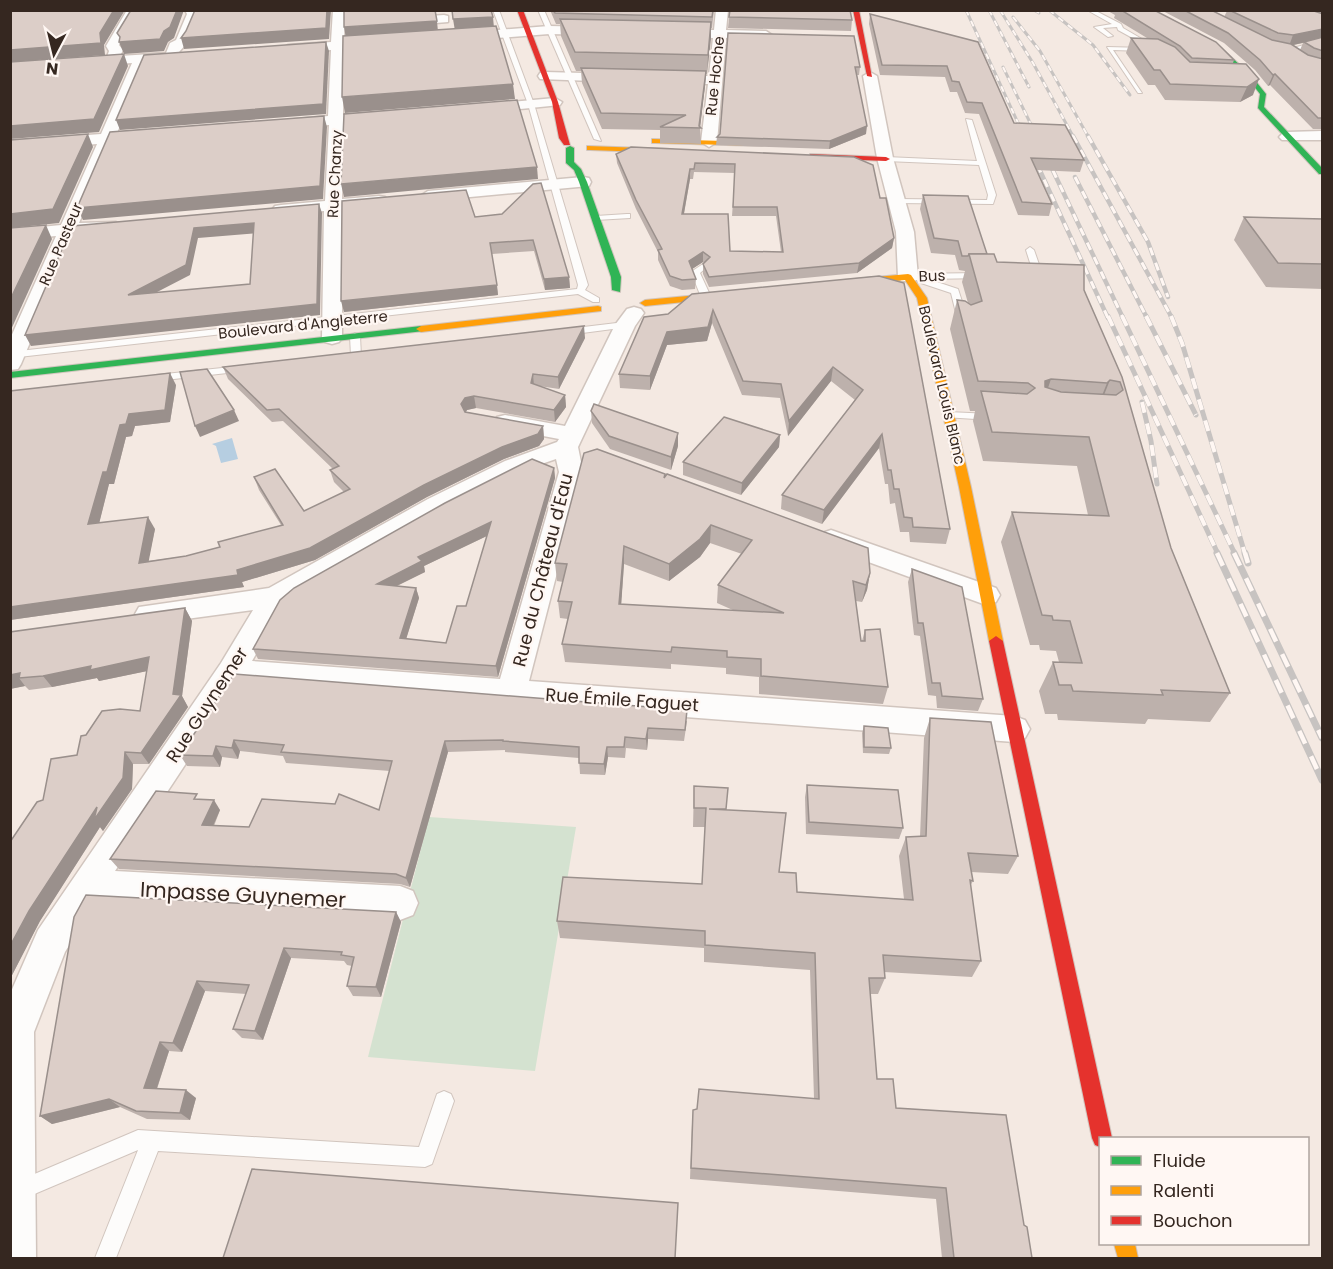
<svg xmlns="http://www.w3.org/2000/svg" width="1333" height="1269" font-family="Poppins,sans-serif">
<rect width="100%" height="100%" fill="#f4e9e2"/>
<path fill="#d4e2d0" d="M 429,817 L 576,827 L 535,1071 L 368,1057 Z"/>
<path fill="#b6cee1" d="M 232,438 L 238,459 L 221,463 L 216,446 L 212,444 Z"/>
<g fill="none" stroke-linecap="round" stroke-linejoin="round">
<defs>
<g id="lane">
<path d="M 493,10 L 499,10 L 534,104 L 588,285 L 585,290 L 599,298 L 599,302 L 593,302 L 578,294 L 10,358 L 10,352 L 577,289 L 578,285 L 528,104 Z"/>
<path d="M 538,10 L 544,10 L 601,141 L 594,139 Z"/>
<path d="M 1087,10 L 1094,10 L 1121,24 L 1123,28 L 1154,46 L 1149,47 L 1118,30 L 1117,27 L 1103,28 L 1113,36 L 1108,37 L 1094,27 L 1112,24 Z"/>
<path d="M 1322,40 L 1322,44 L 1294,51 L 1308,61 L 1322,65 L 1322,69 L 1304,63 L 1286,50 Z"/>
<path d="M 1107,47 L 1146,48 L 1144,51 L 1113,50 L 1142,93 L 1138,93 Z"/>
<path d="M 966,119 L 972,120 L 996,195 L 993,204 L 895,203 L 895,199 L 898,199 L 987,200 L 988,195 L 979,165 L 886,161 L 882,159 L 886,157 L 977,161 Z"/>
<path d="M 627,214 L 630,214 L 630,218 L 596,220 L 592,218 L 596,216 Z"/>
<path d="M 1030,247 L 1034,250 L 1042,273 L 1032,279 L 1028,276 L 1033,272 L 1026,250 Z"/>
<path d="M 703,264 L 707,267 L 700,273 L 711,297 L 706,300 L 701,297 L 691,272 Z"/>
<path d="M 981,273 L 984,274 L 984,278 L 928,279 L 958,289 L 967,317 L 962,320 L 957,317 L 951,293 L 918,282 L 917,280 L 908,280 L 903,277 L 908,274 Z"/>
<path d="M 625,322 L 628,323 L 628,327 L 567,335 L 562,332 L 567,329 Z"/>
<path d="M 355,333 L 360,336 L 361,356 L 356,359 L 351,356 L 350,336 Z"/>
<path d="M 241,366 L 246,369 L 245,371 L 156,381 L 151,378 L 156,375 Z"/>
<path d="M 948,412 L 991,414 L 996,417 L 991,420 L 944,417 L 943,415 Z"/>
<path d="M 444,1091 L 451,1094 L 454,1101 L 432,1164 L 425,1167 L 158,1151 L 116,1258 L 95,1258 L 138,1150 L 18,1201 L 10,1198 L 11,1184 L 138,1130 L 419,1147 L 437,1094 Z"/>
</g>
<g id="street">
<path d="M 127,10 L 139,10 L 119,45 L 123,50 L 120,56 L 166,53 L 170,43 L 176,40 L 187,14 L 185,10 L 197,10 L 199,14 L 188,42 L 179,52 L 186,56 L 184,59 L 146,62 L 117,133 L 146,130 L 154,135 L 146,140 L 113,142 L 79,223 L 116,222 L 119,226 L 116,230 L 75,235 L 21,364 L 18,369 L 10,370 L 10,339 L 56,236 L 10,240 L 10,230 L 61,225 L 97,144 L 10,151 L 10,141 L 101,134 L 132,63 L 10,72 L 10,64 L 107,57 L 109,51 L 106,46 Z"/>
<path d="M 333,10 L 345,10 L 344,41 L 380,38 L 386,42 L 380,46 L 344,49 L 343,115 L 382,112 L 389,116 L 382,120 L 344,124 L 342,199 L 379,196 L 385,197 L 388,201 L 385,205 L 379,206 L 342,210 L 342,338 L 339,342 L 332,344 L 325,342 L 322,338 L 324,211 L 281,215 L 275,214 L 272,210 L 275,206 L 281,205 L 325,201 L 329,125 L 288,128 L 281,124 L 288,120 L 328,116 L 331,50 L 288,53 L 282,49 L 288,45 L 331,42 Z"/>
<path d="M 716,10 L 728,10 L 726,30 L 766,31 L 772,35 L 766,39 L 726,38 L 717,142 L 709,147 L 701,142 L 708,84 L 666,83 L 659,79 L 666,75 L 709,76 L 713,38 L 671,37 L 665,33 L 671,29 L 714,30 Z"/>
<path d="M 444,15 L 448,16 L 448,22 L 399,26 L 393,22 L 399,18 Z"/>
<path d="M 549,26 L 598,27 L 604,31 L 598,35 L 549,34 L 459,41 L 453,37 L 459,33 Z"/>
<path d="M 545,72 L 620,74 L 627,78 L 620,82 L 540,79 L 538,76 L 540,73 Z"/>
<path d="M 870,72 L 877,76 L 893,158 L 914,232 L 918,277 L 915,281 L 901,281 L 898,277 L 896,232 L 877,158 L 863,76 Z"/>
<path d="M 555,98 L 562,102 L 560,105 L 479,113 L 472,109 L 479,105 Z"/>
<path d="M 1287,132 L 1322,131 L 1322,140 L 1282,140 L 1279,137 L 1282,134 Z"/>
<path d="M 583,177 L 589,178 L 591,182 L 589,186 L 428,201 L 420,196 L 428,191 Z"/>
<path d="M 634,307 L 641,309 L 644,313 L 635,326 L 578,447 L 583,472 L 529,681 L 1014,716 L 1025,720 L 1030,729 L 1025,738 L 1014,742 L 239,683 L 115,871 L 400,886 L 413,891 L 418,903 L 413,915 L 400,920 L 95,903 L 65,952 L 34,1032 L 36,1258 L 10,1258 L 10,994 L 38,930 L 221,663 L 253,610 L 149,624 L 139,621 L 135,614 L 139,607 L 269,588 L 428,499 L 505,461 L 557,442 L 559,439 L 497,427 L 494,422 L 497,417 L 505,415 L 565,426 L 615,325 L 627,309 ZM 556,459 L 559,472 L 500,679 L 252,661 L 285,604 L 446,511 L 521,471 Z"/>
<path d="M 831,530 L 996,588 L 1000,595 L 996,602 L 986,605 L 822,545 L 818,539 L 822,533 Z"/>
</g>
<g id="fast">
<path d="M 1141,10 L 1148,10 L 1220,47 L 1250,74 L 1266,94 L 1264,107 L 1322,168 L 1322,174 L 1319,174 L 1258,108 L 1260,94 L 1246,76 L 1216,49 Z"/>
<path d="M 570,146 L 574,148 L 574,162 L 581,169 L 587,182 L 621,277 L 620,292 L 612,290 L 611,277 L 579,182 L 574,170 L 566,163 L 566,148 Z"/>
<path d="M 421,326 L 426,329 L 424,331 L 10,378 L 10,372 Z"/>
</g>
<g id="slow">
<path d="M 652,139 L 762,142 L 766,144 L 762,146 L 655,143 L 652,143 Z"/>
<path d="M 587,146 L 672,149 L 676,151 L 672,153 L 590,150 L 587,150 Z"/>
<path d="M 908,274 L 911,275 L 927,298 L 971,487 L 1003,641 L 996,646 L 989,641 L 959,487 L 917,298 L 905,280 L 844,286 L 839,283 L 844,280 Z"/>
<path d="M 730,292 L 735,295 L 733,297 L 645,306 L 640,303 L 645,300 Z"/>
<path d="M 598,306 L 601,307 L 601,311 L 421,332 L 416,329 L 421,326 Z"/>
<path d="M 1114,1244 L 1135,1244 L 1138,1258 L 1118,1258 Z"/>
</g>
<g id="jam">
<path d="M 517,10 L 523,10 L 558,102 L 570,145 L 564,145 L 559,138 L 552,102 Z"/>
<path d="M 853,10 L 859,10 L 872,77 L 867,76 Z"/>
<path d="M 810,154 L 886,157 L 890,159 L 886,161 L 813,158 L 810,158 Z"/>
<path d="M 996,636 L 1003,641 L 1112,1138 L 1100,1138 L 1100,1147 L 1095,1145 L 1092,1138 L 989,641 Z"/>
</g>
</defs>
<use href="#lane" stroke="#d1c5be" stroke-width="2"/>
<use href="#street" stroke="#d1c5be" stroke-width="3"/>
<use href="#fast" stroke="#d1c5be" stroke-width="2"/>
<use href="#slow" stroke="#d1c5be" stroke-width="2"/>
<use href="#jam" stroke="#d1c5be" stroke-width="2"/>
<use href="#lane" fill="#fdfcfb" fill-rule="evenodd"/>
<use href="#street" fill="#fdfcfb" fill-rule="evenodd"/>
<use href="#fast" fill="#30b455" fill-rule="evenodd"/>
<use href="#slow" fill="#ff9f0a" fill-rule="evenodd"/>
<use href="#jam" fill="#e5322d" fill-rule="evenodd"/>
<defs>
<g id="rail-far3">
<path d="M 966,10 L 1025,138"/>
<path d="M 989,10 L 1029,87"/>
<path d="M 1000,10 L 1033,63 L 1074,138"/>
<path d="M 1034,10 L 1039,13"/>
<path d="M 1049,10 L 1093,45 L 1130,95"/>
<path d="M 1013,17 L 1040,51 L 1089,138"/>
<path d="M 1003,67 L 1037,137"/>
</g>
<g id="rail-far2">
<path d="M 1024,136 L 1108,318"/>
<path d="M 1073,136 L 1172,318"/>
<path d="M 1088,136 L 1148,242 L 1168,297"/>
<path d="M 1046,156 L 1123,318"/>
<path d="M 1075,177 L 1147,318"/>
</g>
<g id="rail-far1">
<path d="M 1108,316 L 1218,554"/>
<path d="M 1122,316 L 1235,554"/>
<path d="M 1146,316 L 1196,415"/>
<path d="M 1171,316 L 1182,343 L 1245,554"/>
<path d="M 1142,402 L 1151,441 L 1157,484"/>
</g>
<g id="rail">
<path d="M 1217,553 L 1322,780"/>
<path d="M 1234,553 L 1322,738"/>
<path d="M 1245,553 L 1248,563"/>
</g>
</defs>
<use href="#rail-far3" stroke="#c7c3c1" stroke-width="3"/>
<use href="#rail-far2" stroke="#c7c3c1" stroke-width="4.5"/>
<use href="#rail-far1" stroke="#c7c3c1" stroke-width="5"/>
<use href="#rail" stroke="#c7c3c1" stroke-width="7"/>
<use href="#rail-far3" stroke="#fff7f3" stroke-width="2" stroke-dasharray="6" stroke-linecap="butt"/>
<use href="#rail-far2" stroke="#fff7f3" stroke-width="3" stroke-dasharray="8" stroke-linecap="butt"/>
<use href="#rail-far1" stroke="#fff7f3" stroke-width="4" stroke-dasharray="11" stroke-linecap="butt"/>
<use href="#rail" stroke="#fff7f3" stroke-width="4.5" stroke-dasharray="14" stroke-linecap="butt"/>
</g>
<g fill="#bdb1ac" fill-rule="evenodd">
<path d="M 550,10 L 714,10 L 712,28 L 711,28 L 707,74 L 706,74 L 705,86 L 700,127 L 701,144 L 660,143 L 660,130 L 602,129 L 582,83 L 581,71 L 576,71 L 561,36 L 560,24 L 556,24 Z"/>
<path d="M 730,10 L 852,20 L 851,31 L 728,28 Z"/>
<path d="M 1106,10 L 1154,10 L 1234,60 L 1233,63 L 1253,95 L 1240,102 L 1165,100 L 1155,85 L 1148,85 L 1126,53 L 1131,38 L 1147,38 L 1114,18 L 1115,15 Z"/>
<path d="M 1161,10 L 1323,10 L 1323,129 L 1313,129 L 1270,85 L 1268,86 L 1255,70 L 1224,43 ZM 1227,11 L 1224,17 L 1214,12 ZM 1303,43 L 1300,50 L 1293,45 Z"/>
<path d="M 870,14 L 978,42 L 1014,123 L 1084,160 L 1080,172 L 1036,170 L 1052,204 L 1049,216 L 1018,215 L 979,114 L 965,113 L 957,92 L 950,92 L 945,77 L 880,75 L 869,24 Z"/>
<path d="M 728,33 L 860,67 L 859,75 L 857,75 L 866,134 L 829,149 L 716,145 L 717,137 L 720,134 Z"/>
<path d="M 616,154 L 854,157 L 880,198 L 894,238 L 892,248 L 857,273 L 709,287 L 703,274 L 703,264 L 704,263 L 703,262 L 692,269 L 696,279 L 695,289 L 682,290 L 670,286 L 658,260 L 658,252 L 636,209 L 617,163 ZM 694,172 L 735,173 L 732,216 L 776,216 L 781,252 L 730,251 L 684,214 L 690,179 L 693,179 Z"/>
<path d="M 533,184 L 569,277 L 570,288 L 545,290 L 534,251 L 492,254 L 498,295 L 344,312 L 475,217 L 502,214 Z"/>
<path d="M 923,195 L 987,254 L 997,262 L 1084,290 L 1122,377 L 1171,548 L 1230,693 L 1210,722 L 1148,719 L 1145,724 L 1058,720 L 1057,714 L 1045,714 L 1039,691 L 1053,662 L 1059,662 L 1056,651 L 1040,650 L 1039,645 L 1030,645 L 1001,542 L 1012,512 L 1088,515 L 1077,466 L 983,461 L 973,421 L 975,411 L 970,411 L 950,329 L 957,300 L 968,303 L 962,282 L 965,271 L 959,270 L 955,255 L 931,253 L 920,209 Z"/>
<path d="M 1244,217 L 1323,219 L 1323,289 L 1266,287 L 1234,240 Z"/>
<path d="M 879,276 L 950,529 L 946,544 L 910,542 L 909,532 L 900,532 L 895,503 L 890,504 L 888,484 L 885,484 L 879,448 L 822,524 L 781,509 L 782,495 L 855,400 L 831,381 L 788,436 L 780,398 L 742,395 L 712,323 L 707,341 L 667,345 L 650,390 L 620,388 L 619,374 L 668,314 Z"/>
<path d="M 585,338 L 559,389 L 539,386 L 565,395 L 566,407 L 555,422 L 476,408 L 467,410 L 466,412 L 543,426 L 544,439 L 539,446 L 504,459 L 427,497 L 315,560 L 242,582 L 244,587 L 10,620 L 10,391 L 176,385 L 170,422 L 135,426 L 132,436 L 126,437 L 114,484 L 109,484 L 99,523 L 155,529 L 148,561 L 186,556 L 220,547 L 281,525 L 259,490 L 254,477 L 304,511 L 344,492 L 334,482 L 330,470 L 333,469 L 283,421 L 272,422 L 228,379 L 223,367 Z"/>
<path d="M 591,411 L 678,446 L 671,470 L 610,449 L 592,423 Z"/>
<path d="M 780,435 L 779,447 L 741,495 L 683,475 L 683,462 Z"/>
<path d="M 554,468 L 555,478 L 498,677 L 258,659 L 253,649 ZM 487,536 L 466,606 L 446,643 L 406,639 L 419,598 L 416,588 L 397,586 L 425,572 L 424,566 Z"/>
<path d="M 665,476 L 870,573 L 867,590 L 862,602 L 856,601 L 861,641 L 862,641 L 865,630 L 888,687 L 883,704 L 759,694 L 759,677 L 726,674 L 726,668 L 671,664 L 671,669 L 565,662 L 562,644 L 568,619 L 560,618 L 558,601 L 563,582 L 557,581 L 555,563 ZM 710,543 L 742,554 L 718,585 L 717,603 L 735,611 L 621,604 L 624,564 L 669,581 L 700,557 Z"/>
<path d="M 912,569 L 983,699 L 978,711 L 937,708 L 936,696 L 928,695 L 920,636 L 914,635 L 908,582 Z"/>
<path d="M 185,608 L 192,621 L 182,696 L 188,707 L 149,764 L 133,764 L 132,789 L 103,831 L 100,827 L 40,921 L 10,979 L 10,842 L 43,800 L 77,755 L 86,735 L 140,711 L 147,671 L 99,681 L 97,678 L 52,687 L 29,690 L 25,686 L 10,689 L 10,632 Z"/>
<path d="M 234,674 L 687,721 L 684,741 L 648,739 L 647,750 L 626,748 L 625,758 L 608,757 L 605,775 L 580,774 L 579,758 L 505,752 L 505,750 L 448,752 L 410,887 L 400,884 L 119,869 L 110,859 L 200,799 L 220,810 L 214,826 L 249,827 L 379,810 L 390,771 L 286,763 L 283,756 L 240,751 L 238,759 L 222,757 L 220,767 L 187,766 L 180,755 Z"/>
<path d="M 930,718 L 1018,856 L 1008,874 L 971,872 L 973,881 L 970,886 L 981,961 L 972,977 L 884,972 L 885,978 L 878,994 L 870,994 L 877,1079 L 896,1108 L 1024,1225 L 1032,1258 L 942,1258 L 936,1199 L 690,1179 L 692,1124 L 814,1098 L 810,970 L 704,962 L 704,948 L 560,938 L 557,921 L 702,884 L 705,827 L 693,827 L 694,786 L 726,810 L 797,892 L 904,899 L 899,856 L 906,837 L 920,837 L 924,738 Z"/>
<path d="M 864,726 L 891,748 L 889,754 L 863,753 L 862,733 Z"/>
<path d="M 807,785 L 903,828 L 899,839 L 806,834 L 805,797 Z"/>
<path d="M 396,912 L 401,922 L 381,997 L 353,996 L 347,986 L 352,966 L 347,965 L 344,961 L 291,958 L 263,1040 L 242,1038 L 233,1029 L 246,994 L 205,991 L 182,1052 L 169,1051 L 157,1089 L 196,1098 L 190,1120 L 147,1119 L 120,1107 L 52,1124 L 40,1116 L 74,917 Z"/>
</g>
<g fill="#9a908c">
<path d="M 114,10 L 125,10 L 104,45 L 105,55 L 10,62 L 10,50 L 100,33 Z"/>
<path d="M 177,10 L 184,10 L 174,38 L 168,42 L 164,51 L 124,54 L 119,42 L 164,31 Z"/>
<path d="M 327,10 L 331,10 L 329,39 L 184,49 L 181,38 Z"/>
<path d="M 1210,10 L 1227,10 L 1209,13 Z"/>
<path d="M 493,17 L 494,28 L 455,31 L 453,19 Z"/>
<path d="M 437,21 L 438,32 L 346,39 L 344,27 Z"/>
<path d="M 711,22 L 711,39 L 707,74 L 708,55 Z"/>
<path d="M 1323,29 L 1323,38 L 1289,46 L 1293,35 Z"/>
<path d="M 326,42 L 329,51 L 326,114 L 120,130 L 116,120 Z"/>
<path d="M 124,54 L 128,66 L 99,132 L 10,139 L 10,126 Z"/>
<path d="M 706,71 L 705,86 L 700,128 L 699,128 Z"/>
<path d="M 1275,74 L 1270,85 L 1268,86 L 1273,75 Z"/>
<path d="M 1259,79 L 1253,95 L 1240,102 L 1247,87 Z"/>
<path d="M 513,84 L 515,99 L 345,113 L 342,97 Z"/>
<path d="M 324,116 L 327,127 L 323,199 L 83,220 L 77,208 Z"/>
<path d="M 867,126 L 866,134 L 829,149 L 830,141 Z"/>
<path d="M 88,134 L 93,147 L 59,223 L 10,228 L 10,214 Z"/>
<path d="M 537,167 L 538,179 L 344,197 L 341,184 Z"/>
<path d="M 690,169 L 690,179 L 682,224 L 682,214 Z"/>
<path d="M 319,204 L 322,213 L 320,315 L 31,346 L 25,335 L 317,304 Z"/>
<path d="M 254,223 L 258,233 L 198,238 L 190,275 L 132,305 L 128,295 L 194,228 Z"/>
<path d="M 46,225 L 52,239 L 10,332 L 10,300 Z"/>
<path d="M 894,238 L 892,248 L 857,273 L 859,263 Z"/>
<path d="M 703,252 L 703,262 L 689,271 L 689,261 Z"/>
<path d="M 569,277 L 570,288 L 545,290 L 544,279 Z"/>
<path d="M 497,285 L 498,295 L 344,312 L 341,301 Z"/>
<path d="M 713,310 L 712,323 L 707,341 L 667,345 L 650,390 L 650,376 L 667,332 Z"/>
<path d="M 584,326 L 585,338 L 559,389 L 558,377 Z"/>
<path d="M 833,367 L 831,381 L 788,436 L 789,421 Z"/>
<path d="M 170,373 L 176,385 L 170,422 L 135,426 L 132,436 L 126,437 L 114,484 L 109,484 L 96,536 L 88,524 L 103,472 L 120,425 L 129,414 Z"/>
<path d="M 533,374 L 534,386 L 531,383 Z"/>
<path d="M 1051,379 L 1041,409 L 1045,381 Z"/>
<path d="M 1110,380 L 1098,410 L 1095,413 L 1107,383 Z"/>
<path d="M 565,395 L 566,407 L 555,422 L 554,410 Z"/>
<path d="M 474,396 L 476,408 L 467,410 L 463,416 L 461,404 L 465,398 Z"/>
<path d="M 234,410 L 239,421 L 200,437 L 195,426 Z"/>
<path d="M 543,426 L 544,439 L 539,446 L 504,459 L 427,497 L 315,560 L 242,582 L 244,587 L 10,620 L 10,607 L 237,570 L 424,485 Z"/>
<path d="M 678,433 L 678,446 L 671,470 L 671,457 Z"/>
<path d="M 882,434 L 879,448 L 822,524 L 824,510 Z"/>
<path d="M 780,435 L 779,447 L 741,495 L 742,483 Z"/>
<path d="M 554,468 L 555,478 L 498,677 L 496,666 Z"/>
<path d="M 148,517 L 155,529 L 146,575 L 139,563 Z"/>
<path d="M 491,522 L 493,533 L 424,566 L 425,572 L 380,594 L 377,584 L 418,557 Z"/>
<path d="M 711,525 L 710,543 L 700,557 L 669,581 L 669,564 Z"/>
<path d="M 624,546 L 624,564 L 620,622 L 619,604 Z"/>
<path d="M 870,573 L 867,590 L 862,602 L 866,585 Z"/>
<path d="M 416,588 L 419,598 L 403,649 L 400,638 Z"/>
<path d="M 185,608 L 192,621 L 182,696 L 188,707 L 149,764 L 141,753 L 173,694 Z"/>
<path d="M 149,657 L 157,669 L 99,681 L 97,678 L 52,687 L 43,676 L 91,666 Z"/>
<path d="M 20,673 L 19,678 L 25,686 L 10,689 L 10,675 Z"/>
<path d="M 648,728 L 648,739 L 647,750 L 646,739 Z"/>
<path d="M 234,740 L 240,751 L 238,759 L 232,748 Z"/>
<path d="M 445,741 L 448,752 L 410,887 L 406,878 Z"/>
<path d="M 216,746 L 222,757 L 220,767 L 213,756 Z"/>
<path d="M 607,747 L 608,757 L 605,775 L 604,764 Z"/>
<path d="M 125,752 L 133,764 L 132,789 L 103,831 L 100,827 L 40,921 L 10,979 L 10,946 L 29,911 Z"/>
<path d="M 214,800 L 220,810 L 209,835 L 202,825 Z"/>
<path d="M 396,912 L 401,922 L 381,997 L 376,987 Z"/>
<path d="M 284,948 L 291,958 L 263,1040 L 255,1031 Z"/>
<path d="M 197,981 L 205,991 L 182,1052 L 173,1043 Z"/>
<path d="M 160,1042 L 169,1051 L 154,1097 L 144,1088 Z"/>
<path d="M 186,1090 L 196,1098 L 190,1120 L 180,1113 Z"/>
<path d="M 109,1099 L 120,1107 L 52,1124 L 40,1116 Z"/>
</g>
<g fill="#dccec8" stroke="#9a908c" stroke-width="1.5" fill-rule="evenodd">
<path d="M 10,10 L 114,10 L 100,33 L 101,43 L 10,50 Z"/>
<path d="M 131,10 L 177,10 L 170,27 L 164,31 L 160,39 L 119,42 L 120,37 L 117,33 Z"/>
<path d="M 195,10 L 327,10 L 326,28 L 181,38 L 186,31 Z"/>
<path d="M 344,10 L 435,10 L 437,21 L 344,27 Z"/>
<path d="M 452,10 L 491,10 L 493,17 L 453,19 Z"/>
<path d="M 553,10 L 713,10 L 712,17 L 555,13 Z"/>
<path d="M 730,10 L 850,10 L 852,20 L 729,17 Z"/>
<path d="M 1121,10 L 1154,10 L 1216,42 L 1234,60 L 1192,58 L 1180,46 Z"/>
<path d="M 1184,10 L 1211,10 L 1272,40 L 1291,44 L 1308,55 L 1323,59 L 1323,118 L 1318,118 L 1275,74 L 1273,75 L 1260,60 L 1228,33 Z"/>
<path d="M 1229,10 L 1311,10 L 1323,14 L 1323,29 L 1293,35 L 1278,33 Z"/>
<path d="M 870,14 L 978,42 L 1014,123 L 1065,125 L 1084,160 L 1031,158 L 1052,204 L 1022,202 L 982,103 L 967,102 L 959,82 L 952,81 L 947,66 L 882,65 Z"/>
<path d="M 560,19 L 711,22 L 708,55 L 575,52 Z"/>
<path d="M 496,26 L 513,84 L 342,97 L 343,36 Z"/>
<path d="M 728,33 L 854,36 L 860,67 L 855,67 L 867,126 L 830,141 L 717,137 L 720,134 Z"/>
<path d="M 1323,37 L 1323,51 L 1314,48 L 1304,42 Z"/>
<path d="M 1131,38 L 1158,39 L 1175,47 L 1190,62 L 1246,64 L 1259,79 L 1247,87 L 1170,84 L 1160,70 L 1154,70 Z"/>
<path d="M 326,42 L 323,104 L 116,120 L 144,55 Z"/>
<path d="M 124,54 L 94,119 L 10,126 L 10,62 Z"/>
<path d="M 581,68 L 706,71 L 699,126 L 701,128 L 660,127 L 686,115 L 601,113 Z"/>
<path d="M 517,100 L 537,167 L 341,184 L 344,114 Z"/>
<path d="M 324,116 L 320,186 L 77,208 L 110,132 Z"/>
<path d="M 88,134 L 53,209 L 10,214 L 10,140 Z"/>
<path d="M 631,147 L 854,157 L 873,165 L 880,198 L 886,198 L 894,238 L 859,263 L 709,277 L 703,264 L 710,257 L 703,252 L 689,261 L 696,279 L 682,280 L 670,276 L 658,250 L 662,249 L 636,200 L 616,154 ZM 695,163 L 735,164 L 733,207 L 777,207 L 783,252 L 730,251 L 728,214 L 682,214 L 690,169 L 694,169 Z"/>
<path d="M 541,183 L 569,277 L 544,279 L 533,240 L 490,243 L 497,285 L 341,301 L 342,201 L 466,190 L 475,217 L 502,214 L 533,184 Z"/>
<path d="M 923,195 L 968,196 L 987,254 L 969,254 L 968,256 L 962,256 L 958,241 L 934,238 Z"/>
<path d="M 319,204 L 317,304 L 25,335 L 72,226 ZM 254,223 L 250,284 L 128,295 L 186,265 L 194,228 Z"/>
<path d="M 1244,217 L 1323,219 L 1323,264 L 1278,263 Z"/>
<path d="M 46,225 L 10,300 L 10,228 Z"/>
<path d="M 969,254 L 994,254 L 997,262 L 1084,265 L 1084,290 L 1122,377 L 1171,548 L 1230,693 L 1161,690 L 1163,695 L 1073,691 L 1071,685 L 1059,685 L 1053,662 L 1082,663 L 1070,621 L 1053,620 L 1052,616 L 1042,615 L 1012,512 L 1109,516 L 1089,437 L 992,432 L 981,391 L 1027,394 L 1035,388 L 1028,383 L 978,381 L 957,300 L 965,301 L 971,305 L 982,301 ZM 1051,379 L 1107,383 L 1110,380 L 1120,382 L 1123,390 L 1116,395 L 1061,392 L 1045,387 L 1045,381 Z"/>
<path d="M 879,276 L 904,283 L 950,529 L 913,527 L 912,518 L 904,517 L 899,489 L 894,489 L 891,470 L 888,470 L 882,434 L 824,510 L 782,495 L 863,390 L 833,367 L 789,421 L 781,384 L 743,381 L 713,310 L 708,327 L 667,332 L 650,376 L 619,374 L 644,317 L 668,314 L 692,294 Z"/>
<path d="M 584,326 L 558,377 L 533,374 L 531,383 L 565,395 L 554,410 L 474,396 L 465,398 L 461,404 L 465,412 L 543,426 L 538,434 L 502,447 L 424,485 L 310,548 L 237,570 L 238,575 L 10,607 L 10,391 L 170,373 L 165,410 L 129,414 L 126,424 L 120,425 L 107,472 L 103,472 L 88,524 L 148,517 L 139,563 L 186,556 L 220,547 L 218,542 L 283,525 L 254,477 L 275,469 L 304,511 L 350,489 L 330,470 L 339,466 L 279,409 L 267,410 L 223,367 Z"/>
<path d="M 207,369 L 234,410 L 195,426 L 180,372 Z"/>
<path d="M 594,404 L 678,433 L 671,457 L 609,436 L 591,411 Z"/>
<path d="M 724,417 L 780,435 L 742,483 L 683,462 Z"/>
<path d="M 597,449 L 665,474 L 664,478 L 667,474 L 868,548 L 870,573 L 866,585 L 853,581 L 861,641 L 865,641 L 865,630 L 880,629 L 888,687 L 761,676 L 761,659 L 727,657 L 727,651 L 672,647 L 671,652 L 562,644 L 572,602 L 558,601 L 567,564 L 555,563 L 584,453 ZM 711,525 L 752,540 L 718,585 L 784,613 L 619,604 L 624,546 L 669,564 L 700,539 Z"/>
<path d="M 532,459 L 554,468 L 496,666 L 253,649 L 280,600 L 294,588 L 445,503 ZM 491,522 L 466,606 L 457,606 L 446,643 L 400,638 L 416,588 L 377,584 L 422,561 L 418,557 Z"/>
<path d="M 912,569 L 962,587 L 983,699 L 942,696 L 940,683 L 932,683 L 923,623 L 918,623 Z"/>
<path d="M 185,608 L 173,694 L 181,695 L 141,753 L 125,752 L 123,778 L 94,820 L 97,807 L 29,911 L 10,946 L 10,842 L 37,802 L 43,800 L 51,759 L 77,755 L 81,736 L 86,735 L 102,711 L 120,709 L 140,711 L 149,657 L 90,670 L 91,666 L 43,676 L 19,678 L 20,673 L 10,675 L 10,632 Z"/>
<path d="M 234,674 L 687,710 L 685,730 L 648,728 L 646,739 L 625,737 L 624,747 L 607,747 L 604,764 L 579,763 L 579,747 L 503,741 L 503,740 L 445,741 L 406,878 L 396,874 L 110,859 L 156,791 L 197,794 L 194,799 L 214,800 L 202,825 L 249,827 L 262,799 L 335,804 L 339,794 L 379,810 L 392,761 L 281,752 L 284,745 L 234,740 L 232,748 L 216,746 L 213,756 L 180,755 Z"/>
<path d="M 930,718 L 991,722 L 1018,856 L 968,853 L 973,881 L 970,880 L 981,961 L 883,955 L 885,978 L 869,978 L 877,1079 L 893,1079 L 896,1108 L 1006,1115 L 1024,1225 L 1027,1227 L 1032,1258 L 954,1258 L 946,1188 L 691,1168 L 693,1110 L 697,1109 L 699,1089 L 819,1099 L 815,953 L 705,945 L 705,931 L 557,921 L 563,877 L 702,884 L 706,808 L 694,808 L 694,786 L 728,788 L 726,809 L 709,809 L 786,813 L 779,872 L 796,873 L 797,892 L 913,900 L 906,837 L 926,836 Z"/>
<path d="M 864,726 L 888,728 L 891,748 L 864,747 Z"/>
<path d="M 807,785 L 898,790 L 903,828 L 809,822 Z"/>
<path d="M 86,895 L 396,912 L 376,987 L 347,986 L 354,957 L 341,955 L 342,952 L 284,948 L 255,1031 L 233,1029 L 249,985 L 197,981 L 173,1043 L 160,1042 L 144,1088 L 186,1090 L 180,1113 L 136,1111 L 109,1099 L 40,1116 L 74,917 Z"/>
<path d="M 252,1169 L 678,1203 L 675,1258 L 223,1258 Z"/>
</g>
<g text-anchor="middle" stroke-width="4.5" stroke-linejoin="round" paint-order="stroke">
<g font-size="15" fill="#352720" stroke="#fff7f3">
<text transform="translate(715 76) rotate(-84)" y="5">Rue Hoche</text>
<text transform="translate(335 174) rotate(-87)" y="5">Rue Chanzy</text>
<text transform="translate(61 244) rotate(-67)" y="5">Rue Pasteur</text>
<text transform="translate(932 276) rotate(-2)" y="5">Bus</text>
<text transform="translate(303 325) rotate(-6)" y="5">Boulevard d'Angleterre</text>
<text transform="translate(942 385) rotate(77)" y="5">Boulevard Louis Blanc</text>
</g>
<g font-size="18" fill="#352720" stroke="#fff7f3">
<text transform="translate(543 570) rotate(-76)" y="6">Rue du Château d'Eau</text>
<text transform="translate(622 700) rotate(4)" y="6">Rue Émile Faguet</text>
<text transform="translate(207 705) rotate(-57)" y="6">Rue Guynemer</text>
</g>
<g font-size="21" fill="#352720" stroke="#fff7f3">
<text transform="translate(243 895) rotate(3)" y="7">Impasse Guynemer</text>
</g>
</g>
<rect width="1333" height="1269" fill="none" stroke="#352720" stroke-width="24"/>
<rect x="1099" y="1137" width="210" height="108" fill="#fff7f3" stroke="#aea49f" stroke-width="1.5"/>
<rect x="1111" y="1156" width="30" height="9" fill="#30b455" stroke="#aea49f" stroke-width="1.5"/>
<text x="1153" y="1167" font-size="18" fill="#352720">Fluide</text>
<rect x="1111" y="1186" width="30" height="9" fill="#ff9f0a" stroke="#aea49f" stroke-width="1.5"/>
<text x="1153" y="1197" font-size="18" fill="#352720">Ralenti</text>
<rect x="1111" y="1216" width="30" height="9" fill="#e5322d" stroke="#aea49f" stroke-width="1.5"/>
<text x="1153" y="1227" font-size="18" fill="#352720">Bouchon</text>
<g transform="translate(54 54) rotate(187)" stroke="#fff7f3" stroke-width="4.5" paint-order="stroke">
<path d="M0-4.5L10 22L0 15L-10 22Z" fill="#352720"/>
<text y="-9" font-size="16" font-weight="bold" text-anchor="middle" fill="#352720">N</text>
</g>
</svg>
